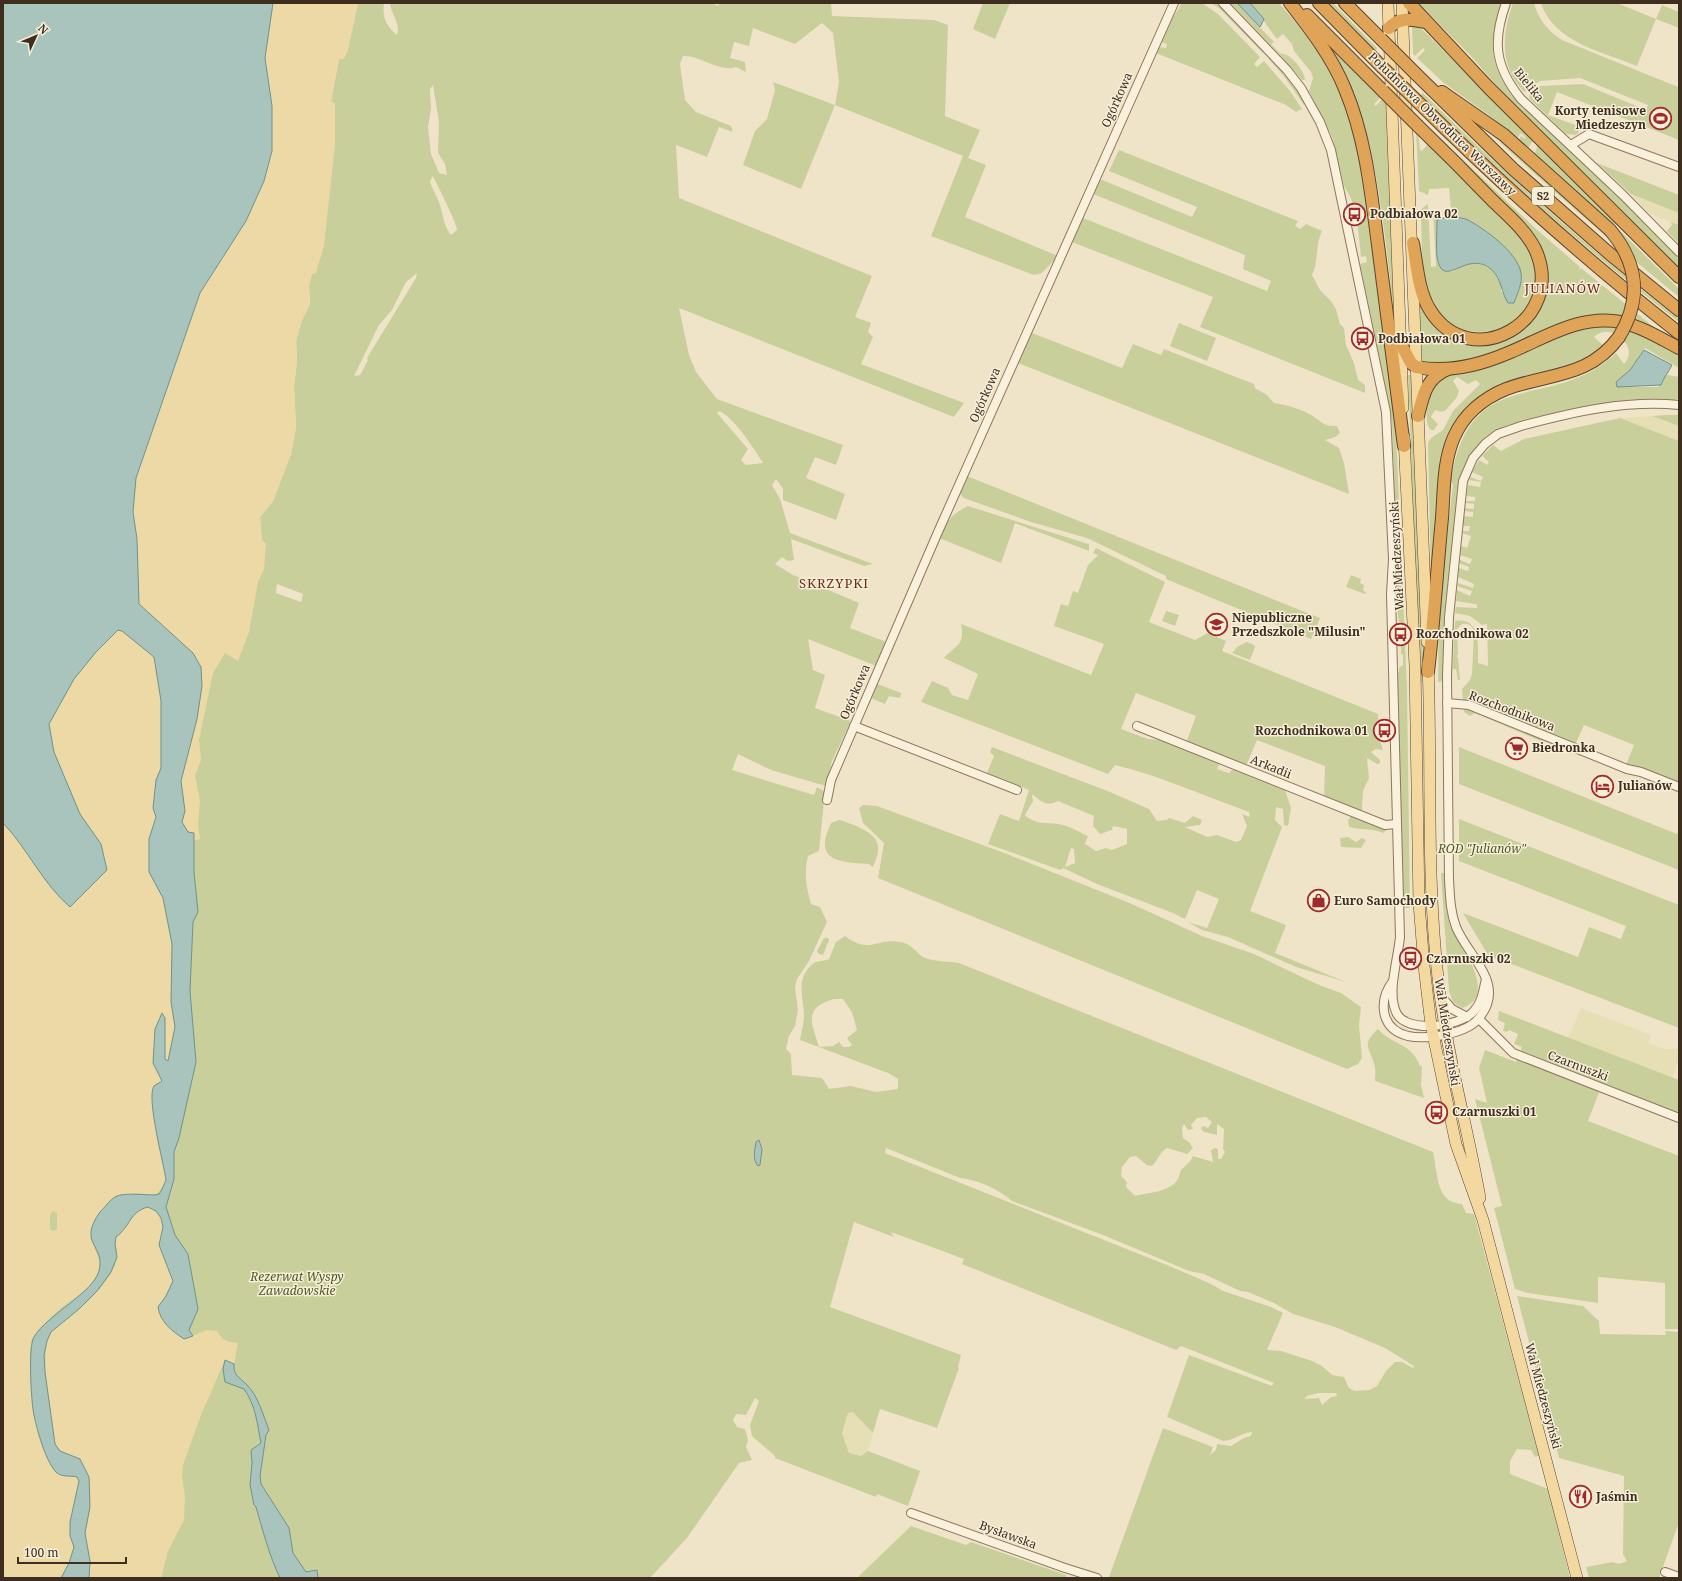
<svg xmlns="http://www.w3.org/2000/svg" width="1682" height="1581" font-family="'Noto Serif',serif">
<rect width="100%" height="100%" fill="#f0e4c8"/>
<g fill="#e6deb5">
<path d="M 1631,194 L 1679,213 L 1679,225 L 1650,214 Z"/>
<path d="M 1652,416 L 1679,426 L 1679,441 L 1620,418 Z"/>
<path d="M 1581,1008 L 1651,1035 L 1649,1043 L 1664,1049 L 1679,1049 L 1679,1059 L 1672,1078 L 1568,1038 Z"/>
<path d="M 853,1412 L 873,1433 L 868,1451 L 861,1456 L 849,1453 L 842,1433 L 848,1413 Z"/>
</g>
<g fill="#c9cf9b" fill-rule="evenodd">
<path d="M 358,3 L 384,3 C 382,17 386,26 397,35 C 401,23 391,15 390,3 L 711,3 L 718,6 L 720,3 L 831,3 L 832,16 L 934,20 L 948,25 L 945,116 L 980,130 L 968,158 L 986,165 L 965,217 L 1058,256 L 1042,273 L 1034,275 L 931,236 L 963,156 L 835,105 L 801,189 L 743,165 L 755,131 L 767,119 L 775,90 L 773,82 L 835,105 L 839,82 L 833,33 L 822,23 L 795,44 L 753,28 L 749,46 L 734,42 L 730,58 L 745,62 L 746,72 L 736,67 C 719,73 701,55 683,56 L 680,64 L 685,100 L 696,112 L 731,126 L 733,132 L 719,127 L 707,157 L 676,145 L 679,198 L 872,276 L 855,317 L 871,323 L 868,332 L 873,337 L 861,364 L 964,403 L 954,417 L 679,308 L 689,355 L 696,372 L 717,399 L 843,445 L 836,465 L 815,457 L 806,478 L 845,494 L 836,520 L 783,500 L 783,489 L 776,479 L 772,485 L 780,499 L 790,533 L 873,564 L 864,566 L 791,539 L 794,560 L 788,561 L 782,557 L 775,564 L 793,575 L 859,603 L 850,628 L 889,643 L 879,667 L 808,639 L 813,670 L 825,675 L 815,708 L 851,721 L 832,761 L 826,786 L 771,770 L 738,754 L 732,770 L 814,795 L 817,787 L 825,792 L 819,851 L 808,856 C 804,874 806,886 811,904 L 820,907 L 827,922 L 809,961 L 797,979 L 795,987 L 798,1010 L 795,1026 L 789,1036 L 786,1049 L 791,1054 L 792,1075 L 822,1078 L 829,1089 L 851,1086 L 876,1092 L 898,1089 L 898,1079 L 888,1073 L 800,1040 C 801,1032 804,1024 804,1015 C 803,995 795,978 814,963 C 817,961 825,961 829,959 L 836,942 L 845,936 C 871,955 875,938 900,942 C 910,943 916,952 923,957 C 933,962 948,961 959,963 L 1433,1152 C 1438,1172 1435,1203 1462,1204 L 1466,1213 L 1474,1214 L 1539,1456 L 1535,1457 L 1531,1450 L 1517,1449 L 1510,1461 L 1510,1474 L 1548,1489 L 1570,1578 L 1109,1577 L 1163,1428 L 1213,1447 L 1210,1455 L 1216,1450 L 1217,1444 L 1231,1446 L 1244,1438 L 1251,1436 L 1252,1432 C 1242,1432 1234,1441 1223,1441 L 1167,1417 L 1189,1355 L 1272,1386 L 1274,1383 L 1181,1346 L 1176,1350 L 962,1264 L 964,1259 L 891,1232 L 894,1237 L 854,1222 L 830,1307 L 961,1355 L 958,1367 L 959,1368 L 937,1428 L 880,1409 L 873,1433 L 853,1412 L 848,1413 L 842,1433 L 849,1453 L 861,1456 L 868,1451 L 920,1471 L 908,1506 L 877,1494 L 876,1497 L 775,1458 L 775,1456 L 752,1436 L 750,1425 L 759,1401 L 755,1398 L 746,1415 L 736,1414 L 733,1420 L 737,1427 L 745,1429 L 748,1440 L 746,1447 L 752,1460 L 739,1463 L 687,1538 L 650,1578 L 3,1578 L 3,573 L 262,542 L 260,517 L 273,501 L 291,454 L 296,427 L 294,386 L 297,361 L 296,341 L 302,320 L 310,304 L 309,286 L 312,274 L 321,256 L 324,245 L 335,104 L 331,101 L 339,58 L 347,53 ZM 433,85 L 439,122 L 438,153 L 445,164 L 447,175 L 439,173 L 431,154 L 428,127 L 431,108 L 430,89 ZM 433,176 C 437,185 457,223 457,230 L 451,235 C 442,223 444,215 439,202 C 436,194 432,189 430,181 ZM 417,273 L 416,278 L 367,358 L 368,360 L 360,375 L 354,376 L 379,325 L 392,310 L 406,282 ZM 719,411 C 733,416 755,450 763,463 L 746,465 L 741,460 L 748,449 L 717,413 ZM 277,584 L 303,594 L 301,602 L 276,593 ZM 834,999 L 843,999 L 852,1012 L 857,1030 L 847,1038 L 852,1045 L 849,1047 L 843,1047 L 839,1042 L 833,1046 L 819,1047 C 812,1024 802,1008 834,999 ZM 1206,1117 L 1212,1122 L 1208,1128 L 1203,1126 L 1201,1129 L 1204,1132 L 1217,1135 L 1217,1124 L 1224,1129 L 1223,1149 L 1225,1152 L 1221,1159 L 1218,1159 L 1218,1149 L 1215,1148 L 1211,1150 L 1213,1162 L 1193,1156 C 1190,1163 1186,1165 1181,1170 C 1179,1174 1179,1179 1176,1182 C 1165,1193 1149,1192 1135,1196 L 1126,1187 L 1127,1182 L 1121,1176 L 1122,1167 L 1130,1157 L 1136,1156 L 1147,1165 L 1152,1166 C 1158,1160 1160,1152 1167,1148 L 1187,1154 L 1193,1148 L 1190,1143 L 1183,1138 L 1182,1128 L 1184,1124 L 1188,1130 L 1193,1129 L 1191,1125 L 1197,1118 ZM 886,1148 L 960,1178 C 978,1180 999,1189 1012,1201 L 1103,1235 L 1189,1271 L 1204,1274 L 1240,1291 L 1248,1292 L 1274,1303 L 1293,1314 L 1335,1327 L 1385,1348 L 1414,1366 L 1413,1368 L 1402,1362 L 1395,1362 L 1386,1371 L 1377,1386 L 1369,1390 L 1355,1391 L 1349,1388 L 1344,1377 L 1332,1375 L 1322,1366 L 1312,1361 L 1281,1351 L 1267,1350 L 1283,1313 L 1271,1307 L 1223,1291 L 1209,1283 L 1167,1265 L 885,1153 ZM 1319,1393 L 1336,1393 L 1337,1396 L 1331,1397 L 1322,1405 L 1319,1398 L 1304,1399 L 1307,1396 Z"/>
<path d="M 983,3 L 1010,3 L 995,39 L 973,29 Z"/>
<path d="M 1182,3 L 1202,3 L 1218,14 L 1260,57 L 1254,64 L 1257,67 L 1264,61 L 1290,91 L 1302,109 L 1296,112 L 1286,105 L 1156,53 L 1159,47 L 1166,48 L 1167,44 L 1161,42 L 1170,22 Z"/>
<path d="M 1211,3 L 1217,3 L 1263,51 L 1263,53 L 1219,8 Z"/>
<path d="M 1230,3 L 1237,3 L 1274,42 L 1271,44 L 1281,54 C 1289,52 1305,71 1305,80 L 1302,80 L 1284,59 Z"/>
<path d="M 1250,3 L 1279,3 C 1327,57 1346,95 1360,166 L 1395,409 L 1407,688 L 1410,908 L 1403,908 L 1397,672 L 1399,672 L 1399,668 L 1403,665 L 1403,655 L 1401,654 L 1401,622 L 1399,622 L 1395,595 L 1397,553 L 1392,424 L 1388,399 L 1360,264 L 1367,262 L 1366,256 L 1361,257 L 1356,211 L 1354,211 L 1351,198 L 1344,186 L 1332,137 L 1309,91 L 1313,78 L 1311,72 L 1294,51 L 1292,44 L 1283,34 L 1277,39 C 1267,27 1261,15 1250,3 Z"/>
<path d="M 1329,3 L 1333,3 L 1377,48 L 1376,51 Z"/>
<path d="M 1418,3 L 1503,3 C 1489,42 1487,60 1512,95 L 1622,199 L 1679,257 L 1679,268 L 1507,97 L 1469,54 Z"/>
<path d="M 1513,3 L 1534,3 C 1538,19 1548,31 1562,40 L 1678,87 L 1679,85 L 1679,140 L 1557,92 L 1548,115 L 1578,126 L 1579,132 L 1576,135 L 1566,134 L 1530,99 L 1529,96 L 1533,89 L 1539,86 L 1583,84 L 1646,110 L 1648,105 L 1580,78 L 1540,81 L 1524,92 C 1499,66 1502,34 1513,3 Z"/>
<path d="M 1541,3 L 1617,3 L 1656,19 L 1662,5 L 1679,12 L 1679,28 L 1656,19 L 1637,66 C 1603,52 1553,42 1541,3 Z"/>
<path d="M 1412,25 L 1419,27 L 1425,32 L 1616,223 L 1614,225 L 1534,154 L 1537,148 L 1536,143 L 1533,141 L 1528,148 L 1519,140 L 1521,136 L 1525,139 L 1526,138 L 1521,133 L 1517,138 L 1486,113 L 1444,83 L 1417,58 L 1425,50 L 1423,48 L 1415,56 L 1413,54 Z"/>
<path d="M 1326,41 L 1381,97 L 1374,104 L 1376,106 L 1383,98 L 1386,101 L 1396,329 C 1386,253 1381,161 1352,90 C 1346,73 1335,57 1326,41 Z"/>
<path d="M 1268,58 L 1270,58 L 1288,78 L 1305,102 L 1304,105 L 1283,75 Z"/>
<path d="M 1422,92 C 1503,172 1589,249 1679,319 L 1679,322 C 1589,252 1503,177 1422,96 Z"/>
<path d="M 1425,124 L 1535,228 L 1580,267 L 1578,271 L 1581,268 L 1660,332 L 1641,323 L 1561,323 L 1498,351 L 1470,359 L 1452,362 L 1428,363 L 1422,361 L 1418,296 L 1429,318 L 1444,333 L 1472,344 L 1484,345 L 1501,341 L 1513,336 L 1530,323 L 1542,304 L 1547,280 L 1543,257 Z"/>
<path d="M 1482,126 L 1523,160 L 1522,162 L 1525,162 L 1610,230 L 1616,227 L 1679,289 L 1679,297 C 1611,242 1546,185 1482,126 Z"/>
<path d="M 1416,130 L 1418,132 L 1420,150 L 1422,151 L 1428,144 C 1449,165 1470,185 1491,206 C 1505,221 1522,236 1531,256 C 1561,325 1454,367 1429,293 C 1420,267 1422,236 1421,209 L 1428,204 L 1431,267 L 1436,266 L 1433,211 L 1437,212 L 1438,219 L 1437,256 L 1452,272 L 1462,265 L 1478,262 L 1492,270 L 1501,282 L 1501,291 L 1511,304 L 1474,224 C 1465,218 1458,217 1447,217 L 1444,215 L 1444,210 L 1451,210 L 1449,188 L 1429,189 L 1428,195 L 1419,191 Z"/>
<path d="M 1119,150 L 1298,221 L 1295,226 L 1300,229 L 1306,224 L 1322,231 C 1315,246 1319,261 1312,275 L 1320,290 L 1331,301 L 1336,309 L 1340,324 L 1344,328 L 1346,345 L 1354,363 L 1358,380 L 1365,385 L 1365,393 L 1200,327 L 1213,297 L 1072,242 L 1083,218 L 1267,291 L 1271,281 L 1243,269 L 1245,255 L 1093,194 L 1100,179 L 1192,217 L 1197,207 L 1109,171 Z"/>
<path d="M 1597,163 L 1679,195 L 1679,213 L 1631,194 Z"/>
<path d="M 1671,222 L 1679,225 L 1679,244 L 1667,231 L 1672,225 Z"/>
<path d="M 1179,323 L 1216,338 L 1207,361 L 1170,346 Z"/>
<path d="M 1596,325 L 1631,331 L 1679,355 L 1679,368 L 1645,348 L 1630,370 L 1617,382 L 1616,385 L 1618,387 L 1658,387 L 1662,383 L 1665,376 L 1668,375 L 1679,377 L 1679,398 C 1672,403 1644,400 1634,400 C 1609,401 1584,407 1560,412 C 1504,424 1475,426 1458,487 L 1445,636 L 1444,681 L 1438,682 L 1439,608 L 1453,485 L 1451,481 C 1470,360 1551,415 1616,353 L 1624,364 C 1641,346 1609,321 1594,337 L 1604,346 C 1577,369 1542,373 1509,383 C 1479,391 1452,415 1444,445 C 1439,465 1438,486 1437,506 C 1435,531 1433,556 1431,581 L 1428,443 L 1431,438 L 1443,430 L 1453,411 L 1480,384 L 1476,380 L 1468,384 L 1457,377 L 1453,381 L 1459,391 L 1457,397 L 1446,410 L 1441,412 L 1435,410 L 1431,417 L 1438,424 L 1434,430 L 1431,430 C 1422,423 1428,389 1436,382 C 1448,370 1470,372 1485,368 C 1523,357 1557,333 1596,325 Z"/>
<path d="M 1032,333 L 1122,368 L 1133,344 L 1161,355 L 1164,349 L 1254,384 L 1255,388 L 1267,395 L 1274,403 C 1287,405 1299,408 1311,415 C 1321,421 1324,427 1337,426 L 1340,433 L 1335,437 L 1325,440 L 1339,448 L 1344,463 L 1349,494 L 1018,363 Z"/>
<path d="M 1408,375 L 1412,375 L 1424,682 L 1420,682 Z"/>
<path d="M 1665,415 L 1679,415 L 1679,426 L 1652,416 Z"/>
<path d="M 1620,418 L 1679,441 L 1679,786 L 1626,765 L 1634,745 L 1584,725 L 1575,745 L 1463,700 L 1462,689 L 1470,680 L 1472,674 L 1474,632 C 1473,626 1469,623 1462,624 L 1457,629 L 1458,655 L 1456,656 L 1458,657 L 1460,680 L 1458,680 L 1456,669 L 1453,669 L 1452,680 L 1455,621 C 1481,617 1478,645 1478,663 L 1488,666 L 1487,624 L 1482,625 L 1470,616 L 1455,613 L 1456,607 L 1477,608 L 1477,605 L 1475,604 L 1456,601 L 1457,590 L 1470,596 L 1472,591 L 1457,586 L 1458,583 L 1473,588 L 1474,584 L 1458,577 L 1459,568 L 1468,571 L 1469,567 L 1459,563 L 1460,560 L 1470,564 L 1472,559 L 1460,555 L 1461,546 L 1467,548 L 1471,536 L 1462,533 L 1462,531 L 1469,531 L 1470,526 L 1463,526 L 1463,516 L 1473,517 L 1473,512 L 1464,511 L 1464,508 L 1474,509 L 1474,504 L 1465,503 L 1465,501 L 1475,501 L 1475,497 L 1466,496 L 1468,485 L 1480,487 L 1481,482 L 1469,480 L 1470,477 L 1481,481 L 1483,477 L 1472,472 L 1479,460 L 1487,465 L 1489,462 L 1482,456 L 1493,445 L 1501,451 L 1524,439 Z"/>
<path d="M 967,476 L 1320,618 L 1311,639 L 1166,579 L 1166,576 L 1087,538 L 1031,522 L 964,498 L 960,494 Z"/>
<path d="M 968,506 L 1085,543 L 1089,544 L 1089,551 L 1015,523 L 1001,563 L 939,538 C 946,521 952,514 968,506 Z"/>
<path d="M 1096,548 L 1165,582 L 1149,622 L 1195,640 L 1208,633 L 1226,641 L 1222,651 L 1378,714 L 1380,741 L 1383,750 L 1376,749 L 1371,752 L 1380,760 L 1380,763 L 1377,764 L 1367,758 L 1369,778 L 1363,791 L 1362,811 L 1324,797 L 1325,766 L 1257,740 L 1246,766 L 1186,743 L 1196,716 L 1136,693 L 1121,729 L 1148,739 L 1162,740 L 1182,748 L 1194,751 L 1220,763 L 1217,769 L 1229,773 L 1232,770 L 1240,770 L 1284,787 L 1291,808 L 1288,826 L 1284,825 L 1283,809 L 1276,807 L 1275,820 L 1282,827 L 1250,911 L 1286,925 L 1275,953 L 1346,982 L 1296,967 L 1228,937 L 1202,930 L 1188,922 L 1207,928 L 1219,899 L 1197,890 L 1185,919 L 1173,913 L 1097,884 L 1063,868 L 1060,870 L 988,844 L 1000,814 L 1019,821 L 1029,790 L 987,773 L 994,756 L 990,752 L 992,747 L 1110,792 L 1149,809 L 1157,821 L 1167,820 L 1169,818 L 1185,823 L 1193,816 L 1202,820 L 1200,825 L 1185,827 L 1207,837 L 1217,835 L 1236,842 L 1241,840 L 1247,826 L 1242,814 L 1250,817 L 1249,812 C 1204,796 1161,776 1115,765 L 1108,774 L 921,702 L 932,681 L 948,688 L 952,695 L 968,700 L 978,674 L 944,658 C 957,644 965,646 961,624 L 1091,675 L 1104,644 L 1054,626 L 1061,604 L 1068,606 L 1073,591 L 1078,593 L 1088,565 L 1098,555 L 1093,553 ZM 1032,794 C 1042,802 1047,807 1058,801 L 1094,816 L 1093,826 L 1100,834 L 1112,830 L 1113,826 L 1127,829 L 1127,844 L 1112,850 L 1106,848 L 1096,851 L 1085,844 L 1088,836 C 1079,832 1068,825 1058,824 C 1044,822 1036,825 1025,815 L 1033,801 ZM 1071,848 L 1074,849 L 1075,863 L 1065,867 Z"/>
<path d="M 1351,575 L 1361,579 L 1360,583 L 1364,585 L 1363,590 L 1366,592 L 1365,594 L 1346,587 Z"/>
<path d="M 1166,611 L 1179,615 L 1175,626 L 1162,621 Z"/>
<path d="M 1247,642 L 1254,645 L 1255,647 L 1250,660 L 1232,653 L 1237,647 Z"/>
<path d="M 875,683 L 901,693 L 900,698 L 889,696 L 885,704 L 868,697 Z"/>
<path d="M 1464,709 L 1473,710 L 1516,727 L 1521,731 L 1544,740 L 1543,742 L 1475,713 L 1470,716 L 1464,712 Z"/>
<path d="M 1459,747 L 1677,834 L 1679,829 L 1679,870 L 1459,784 Z"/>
<path d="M 863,805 L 877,806 L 1007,854 L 1132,904 L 1202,936 L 1254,954 L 1319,985 L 1341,993 L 1361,1007 L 1359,1025 L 1362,1058 L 1358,1064 L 1347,1069 L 878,878 L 884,843 L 863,823 L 859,808 Z"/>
<path d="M 1351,816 L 1385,827 L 1386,831 L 1383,833 C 1373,828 1360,830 1349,827 L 1348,820 Z"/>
<path d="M 1459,819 L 1679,905 L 1679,1028 L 1488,955 L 1463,913 L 1578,957 L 1589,927 L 1621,939 L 1626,926 L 1459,861 Z"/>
<path d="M 839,820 C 849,822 874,832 877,842 C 880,851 876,859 873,867 L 869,864 C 838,862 813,861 831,823 Z"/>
<path d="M 1348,837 L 1356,842 L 1362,838 L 1366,840 L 1361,848 L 1341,847 L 1340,838 Z"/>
<path d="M 1441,873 L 1445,873 C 1446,887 1445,903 1448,916 C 1453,938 1503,995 1462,1008 L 1453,1002 L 1449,991 Z"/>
<path d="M 824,938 L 828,938 L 829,940 L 823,955 L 819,954 L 817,951 Z"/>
<path d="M 1499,1011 L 1679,1080 L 1679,1115 L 1519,1054 L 1522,1047 L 1514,1044 L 1518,1034 L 1509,1030 L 1507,1032 L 1503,1031 L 1505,1023 L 1498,1020 Z"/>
<path d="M 1378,1029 C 1393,1046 1411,1042 1420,1066 L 1422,1066 L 1421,1085 L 1424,1098 L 1375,1081 C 1375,1077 1376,1072 1375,1068 C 1372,1049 1359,1046 1378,1029 Z"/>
<path d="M 1485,1050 L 1516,1062 L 1517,1059 L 1600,1090 L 1588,1121 L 1679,1156 L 1679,1329 L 1665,1329 L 1665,1283 L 1598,1277 L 1598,1303 L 1528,1293 L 1515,1289 L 1494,1208 L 1502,1206 L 1475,1099 L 1487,1103 L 1479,1068 Z"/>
<path d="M 1517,1296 L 1583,1306 L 1599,1321 L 1600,1334 L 1666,1335 L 1665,1331 L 1679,1332 L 1679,1522 L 1659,1578 L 1589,1578 L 1586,1567 L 1612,1562 L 1619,1564 L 1627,1561 L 1623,1554 L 1624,1476 L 1559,1458 Z"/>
<path d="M 911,1526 L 966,1545 L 971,1542 L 1066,1575 L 1066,1578 L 857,1578 Z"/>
</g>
<g fill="#ecd9a5" fill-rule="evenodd">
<path d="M 273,3 L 358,3 L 347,53 L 344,59 L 339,59 L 331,101 L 335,104 L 335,145 L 324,245 L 316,273 L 312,274 L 309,286 L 310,304 L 302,320 L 296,341 L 297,361 L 294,386 L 296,427 L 291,454 L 273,501 L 260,517 L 262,541 L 266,543 L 264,569 L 258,582 L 249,632 L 238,661 L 225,653 L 213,673 L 199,740 L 201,760 L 195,776 L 200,800 L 198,825 L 200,839 L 194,840 L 194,833 L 188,832 L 182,822 L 185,811 L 181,781 L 197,714 L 139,604 L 137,539 L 133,512 L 136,478 L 200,293 L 246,221 L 264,181 L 272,151 L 272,106 L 265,58 Z"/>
<path d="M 118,630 L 122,631 L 154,657 L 161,701 L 161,768 L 156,780 L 153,808 L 156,817 L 149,839 L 149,872 L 163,898 L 172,944 L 171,1002 L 175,1027 L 168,1062 L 165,1059 L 165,1018 L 153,1063 L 162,1081 L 152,1096 L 157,1138 L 166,1180 C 155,1201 154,1194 133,1193 L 90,1237 L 99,1259 L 99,1271 L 95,1278 L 87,1289 L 61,1308 L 39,1329 L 32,1339 L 30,1350 L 33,1413 L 63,1476 L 77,1477 L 79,1481 L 70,1536 L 74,1547 L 69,1563 L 61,1578 L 3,1578 L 3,823 L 13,834 L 101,844 L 80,814 L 54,752 L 49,724 L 74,679 L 96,652 ZM 53,1211 L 57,1213 L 57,1229 L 53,1231 L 50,1229 L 50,1215 Z"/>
<path d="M 148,1207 L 156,1211 L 161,1218 L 163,1227 L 159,1245 L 173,1281 L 166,1296 L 158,1307 L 165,1324 L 184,1339 L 207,1330 L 217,1331 C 223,1341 227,1342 238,1343 L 234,1364 L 225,1360 L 201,1415 L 183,1465 L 182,1476 L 185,1496 L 184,1520 L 168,1551 L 161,1578 L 89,1578 L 90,1561 L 85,1533 L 90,1507 L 89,1477 L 80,1459 L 60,1451 L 55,1444 C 49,1424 39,1348 51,1332 C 56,1327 64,1322 70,1317 C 88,1302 112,1281 117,1258 C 118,1252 115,1244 115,1237 C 131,1226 129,1212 148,1207 Z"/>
</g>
<g fill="#a9c4bc" stroke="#6f938a">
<path d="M 3,3 L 273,3 L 265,58 L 272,106 L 272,151 L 264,181 L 246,221 L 200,293 L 136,478 L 133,512 L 137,539 L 139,604 L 193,653 L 201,667 L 202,686 L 197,719 L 181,781 L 185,811 L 182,822 L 188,832 L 194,833 L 194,872 L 198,912 L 193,922 L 190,991 L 196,1062 L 179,1138 L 174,1152 L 174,1179 L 166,1207 L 175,1235 L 188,1254 L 198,1309 L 189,1330 L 193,1336 L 184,1339 C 172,1331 160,1322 158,1307 L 166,1296 L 173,1281 L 159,1245 L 163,1227 L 161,1218 L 156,1211 L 148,1207 C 129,1212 131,1226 116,1237 L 115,1244 L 117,1257 L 111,1272 L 97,1291 L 79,1309 L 51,1332 L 47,1341 L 44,1355 L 45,1372 L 55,1444 L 60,1451 L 80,1459 L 89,1477 L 90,1507 L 85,1533 L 90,1561 L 89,1578 L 61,1578 L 69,1563 L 74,1547 L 70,1536 L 70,1522 L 79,1481 L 77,1477 C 70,1475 60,1478 55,1471 C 45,1459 37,1430 34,1415 C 31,1402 28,1346 34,1337 C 48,1314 93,1293 99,1271 C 106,1245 77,1244 100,1212 C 104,1208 110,1200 115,1197 C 125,1191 156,1197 159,1194 C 162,1191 164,1184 166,1180 C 164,1164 146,1098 154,1086 C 156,1084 160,1083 162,1081 L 153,1063 L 155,1029 L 162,1013 L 165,1018 L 165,1059 L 168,1061 L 175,1027 L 171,1002 L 172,944 L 163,898 L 149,872 L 149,839 L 156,817 L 153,808 L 156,780 L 161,768 L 161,701 L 154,657 L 122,631 L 118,630 L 96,652 L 74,679 L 49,724 L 54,752 L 80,814 L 101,844 L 107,870 L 70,907 C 42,883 28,849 3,823 Z"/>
<path d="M 1237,3 L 1250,3 L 1264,19 L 1260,27 Z"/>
<path d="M 1447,217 C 1454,217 1461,217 1468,220 C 1485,229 1518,253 1521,273 C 1523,283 1517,294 1514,303 L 1508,303 C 1501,292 1502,280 1492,270 C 1467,247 1443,293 1437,257 C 1436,245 1437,232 1437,220 Z"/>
<path d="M 1644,350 L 1672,365 C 1668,373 1664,377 1661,385 L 1617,387 L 1616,382 L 1630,370 Z"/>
<path d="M 759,1140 L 762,1149 L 760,1165 L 758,1166 C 752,1159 755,1150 756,1142 Z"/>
<path d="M 225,1360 L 234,1364 C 233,1375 239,1377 246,1384 C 258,1395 263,1415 269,1430 L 266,1435 L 260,1476 L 261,1484 L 289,1528 L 293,1553 L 306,1572 L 317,1570 L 318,1578 L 280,1578 C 269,1555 263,1531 256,1507 L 254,1505 L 250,1485 L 252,1463 L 251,1450 L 261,1443 C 257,1423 256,1406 244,1389 L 225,1382 L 223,1369 Z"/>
</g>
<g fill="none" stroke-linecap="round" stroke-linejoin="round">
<defs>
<g id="minor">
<path d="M 1223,3 L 1287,70 L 1301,88 L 1320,122 L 1331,150 L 1386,412 L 1393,559 L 1391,594 L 1400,937 C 1398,959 1387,992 1396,1012 C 1405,1034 1459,1027 1473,1012 C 1482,1003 1483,991 1486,979"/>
<path d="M 1506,3 C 1492,42 1495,67 1521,99 L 1623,195 L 1679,252"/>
<path d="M 1571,145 L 1589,134 L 1679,167"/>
<path d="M 1447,703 L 1469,705 L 1627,769 L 1641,772 L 1679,787"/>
<path d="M 854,726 L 1017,790"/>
<path d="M 1137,726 L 1385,825 L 1397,824"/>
<path d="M 827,800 L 831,780 L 938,532 L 1174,3"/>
<path d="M 1393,981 C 1378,1001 1380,1029 1408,1036 C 1426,1040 1467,1034 1479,1018 C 1507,984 1469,958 1456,927 C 1450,911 1450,895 1449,879 L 1447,676 L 1449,617 L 1463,481 L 1473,458 L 1485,444 L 1498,434 L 1521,426 C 1573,412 1625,400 1679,405"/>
<path d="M 1440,995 L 1452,1009 L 1467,1017"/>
<path d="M 1479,1019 L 1513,1053 L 1679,1118"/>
<path d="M 911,1513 L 1065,1568 L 1097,1578"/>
<path d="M 1665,1572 L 1679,1577"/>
</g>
<g id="major">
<path d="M 1388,3 L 1403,408"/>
<path d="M 1402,3 L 1427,642"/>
<path d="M 1404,437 L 1415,666 L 1419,903 L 1424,966 L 1431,1025 L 1456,1144 L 1483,1220 L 1577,1578"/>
<path d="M 1428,663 C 1432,768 1426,873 1438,978 C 1446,1052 1467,1124 1480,1198"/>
</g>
<g id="highway">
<path d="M 1290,3 C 1311,30 1332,57 1345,89 C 1366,139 1371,193 1378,245 C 1387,312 1395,379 1404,446"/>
<path d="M 1319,3 L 1382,67"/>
<path d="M 1345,3 L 1381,39"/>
<path d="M 1409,3 L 1488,87 L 1679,277"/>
<path d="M 1307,15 L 1383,91"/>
<path d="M 1389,28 C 1399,17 1411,19 1425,22"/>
<path d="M 1416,74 L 1513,169 L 1610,254 L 1679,310"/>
<path d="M 1442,92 L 1504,135 L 1610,230"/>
<path d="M 1417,101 C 1500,183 1587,261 1679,333"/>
<path d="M 1413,243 C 1417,265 1418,291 1430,310 C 1471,376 1568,320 1535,249 C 1525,229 1506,214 1491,199 C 1467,174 1443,150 1418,126"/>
<path d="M 1402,346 L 1411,363 L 1416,367 C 1447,373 1480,365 1508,353 C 1545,338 1579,314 1621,322 C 1642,327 1660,338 1679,348"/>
<path d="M 1418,416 C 1423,395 1426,378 1448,369"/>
<path d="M 1428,672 C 1434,621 1437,569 1442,518 C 1444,492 1443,462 1454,437 C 1464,414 1484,398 1506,389 C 1549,373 1589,378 1619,337"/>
</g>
</defs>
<use href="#minor" stroke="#8d765c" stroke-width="10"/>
<use href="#major" stroke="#5b4430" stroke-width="12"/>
<use href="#highway" stroke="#5b4430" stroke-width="14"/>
<use href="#minor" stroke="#faf1dc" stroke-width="8"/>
<use href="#major" stroke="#f3d9a0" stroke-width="11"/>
<use href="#highway" stroke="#e0a458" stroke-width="12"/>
<defs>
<g id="highway-bridge">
<path d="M 1381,39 L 1416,74"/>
<path d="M 1382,67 L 1417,101"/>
<path d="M 1383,91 L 1418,126"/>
<path d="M 1610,230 C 1638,263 1642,299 1619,337"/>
</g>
</defs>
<use href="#highway-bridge" stroke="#5b4430" stroke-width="14" stroke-linecap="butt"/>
<use href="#highway-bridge" stroke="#e0a458" stroke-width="12"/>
</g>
<defs>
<symbol id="stadium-ring" viewBox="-11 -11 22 22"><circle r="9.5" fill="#f7eed8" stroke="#9e2a2b" stroke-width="1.5"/><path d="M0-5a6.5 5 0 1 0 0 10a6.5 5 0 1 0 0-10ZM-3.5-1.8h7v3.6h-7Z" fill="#9e2a2b"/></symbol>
<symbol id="bus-ring" viewBox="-11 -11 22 22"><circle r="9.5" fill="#f7eed8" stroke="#9e2a2b" stroke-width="1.5"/><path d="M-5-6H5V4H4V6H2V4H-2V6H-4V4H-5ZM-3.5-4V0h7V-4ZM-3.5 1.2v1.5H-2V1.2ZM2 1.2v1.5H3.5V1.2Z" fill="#9e2a2b"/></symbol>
<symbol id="school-ring" viewBox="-11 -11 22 22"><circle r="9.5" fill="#f7eed8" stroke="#9e2a2b" stroke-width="1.5"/><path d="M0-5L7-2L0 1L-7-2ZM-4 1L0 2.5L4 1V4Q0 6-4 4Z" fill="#9e2a2b"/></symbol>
<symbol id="supermarket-ring" viewBox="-11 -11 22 22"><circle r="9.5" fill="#f7eed8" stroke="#9e2a2b" stroke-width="1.5"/><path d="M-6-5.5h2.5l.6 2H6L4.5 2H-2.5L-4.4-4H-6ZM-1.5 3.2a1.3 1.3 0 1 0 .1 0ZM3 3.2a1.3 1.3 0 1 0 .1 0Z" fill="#9e2a2b"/></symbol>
<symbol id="hotel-ring" viewBox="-11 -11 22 22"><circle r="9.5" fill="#f7eed8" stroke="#9e2a2b" stroke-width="1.5"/><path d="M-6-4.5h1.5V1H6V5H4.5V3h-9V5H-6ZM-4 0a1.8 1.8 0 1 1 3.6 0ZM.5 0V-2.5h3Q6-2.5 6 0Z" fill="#9e2a2b"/></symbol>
<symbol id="shop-ring" viewBox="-11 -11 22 22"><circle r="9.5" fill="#f7eed8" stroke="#9e2a2b" stroke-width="1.5"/><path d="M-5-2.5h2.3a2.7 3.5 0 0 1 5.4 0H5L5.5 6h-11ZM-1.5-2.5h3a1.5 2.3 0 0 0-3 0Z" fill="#9e2a2b"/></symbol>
<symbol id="restaurant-ring" viewBox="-11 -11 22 22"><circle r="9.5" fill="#f7eed8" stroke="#9e2a2b" stroke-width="1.5"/><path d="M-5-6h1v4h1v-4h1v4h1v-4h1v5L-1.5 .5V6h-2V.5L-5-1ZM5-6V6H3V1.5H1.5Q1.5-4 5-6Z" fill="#9e2a2b"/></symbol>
</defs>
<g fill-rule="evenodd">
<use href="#stadium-ring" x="1648" y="106" width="25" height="25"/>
<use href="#bus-ring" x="1342" y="202" width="25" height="25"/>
<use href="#bus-ring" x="1350" y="326" width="25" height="25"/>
<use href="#school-ring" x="1204" y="612" width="25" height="25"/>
<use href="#bus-ring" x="1388" y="622" width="25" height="25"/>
<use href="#bus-ring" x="1372" y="718" width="25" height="25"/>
<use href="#supermarket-ring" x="1504" y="736" width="25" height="25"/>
<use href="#hotel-ring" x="1590" y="774" width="25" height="25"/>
<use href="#shop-ring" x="1306" y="888" width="25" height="25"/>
<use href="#bus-ring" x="1398" y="946" width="25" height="25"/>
<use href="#bus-ring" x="1424" y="1100" width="25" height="25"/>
<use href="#restaurant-ring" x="1568" y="1484" width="25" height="25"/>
</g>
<g text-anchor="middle" stroke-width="3" stroke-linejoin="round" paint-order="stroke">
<rect fill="#f7eed8" stroke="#756857" stroke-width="1" x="1532" y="187" width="22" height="18" rx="3"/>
<g font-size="11" font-weight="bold" fill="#3d2e20">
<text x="1543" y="200">S2</text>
</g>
<g font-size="12" fill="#3d2e20" stroke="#f7eed8">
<text transform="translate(1529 85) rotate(51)" y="4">Bielika</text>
<text transform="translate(1117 100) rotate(-66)" y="4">Ogórkowa</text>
<text transform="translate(1442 124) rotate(44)" y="4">Południowa Obwodnica Warszawy</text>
<text transform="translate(985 395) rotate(-66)" y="4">Ogórkowa</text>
<text transform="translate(1397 556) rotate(-93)" y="4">Wał Miedzeszyński</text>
<text transform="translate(855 692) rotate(-67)" y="4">Ogórkowa</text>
<text transform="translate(1512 711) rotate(21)" y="4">Rozchodnikowa</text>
<text transform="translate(1271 767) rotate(22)" y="4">Arkadii</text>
<text transform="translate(1447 1032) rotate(81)" y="4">Wał Miedzeszyński</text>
<text transform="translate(1578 1066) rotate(21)" y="4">Czarnuszki</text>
<text transform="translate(1543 1396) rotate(75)" y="4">Wał Miedzeszyński</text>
<text transform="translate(1008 1535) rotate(20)" y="4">Bysławska</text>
</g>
<g font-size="12" font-weight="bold" fill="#3d2e20" stroke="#f7eed8" text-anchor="start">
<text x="1646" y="115" text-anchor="end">Korty tenisowe<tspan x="1646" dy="14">Miedzeszyn</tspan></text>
<text x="1370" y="218">Podbiałowa 02</text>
<text x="1378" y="343">Podbiałowa 01</text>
<text x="1232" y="622">Niepubliczne<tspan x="1232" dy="14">Przedszkole "Milusin"</tspan></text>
<text x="1416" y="638">Rozchodnikowa 02</text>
<text x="1368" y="735" text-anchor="end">Rozchodnikowa 01</text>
<text x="1532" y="752">Biedronka</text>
<text x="1618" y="790">Julianów</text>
<text x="1334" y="905">Euro Samochody</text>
<text x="1426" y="963">Czarnuszki 02</text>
<text x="1452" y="1116">Czarnuszki 01</text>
<text x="1596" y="1501">Jaśmin</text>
</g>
<g font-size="12" font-style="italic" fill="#4d5a26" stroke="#f7eed8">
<text x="1482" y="853">ROD "Julianów"</text>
<text x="297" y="1281">Rezerwat Wyspy<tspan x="297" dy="14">Zawadowskie</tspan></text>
</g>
<g font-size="13" letter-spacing="1" fill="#6b2e1e" stroke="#f7eed8">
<text x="1563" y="293">JULIANÓW</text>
<text x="834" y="588">SKRZYPKI</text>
</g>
</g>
<rect width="1682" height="1581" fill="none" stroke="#3d2e20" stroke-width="8"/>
<g transform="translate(36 36) rotate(46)" stroke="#f7eed8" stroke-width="3" paint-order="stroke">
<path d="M0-3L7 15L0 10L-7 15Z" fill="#3d2e20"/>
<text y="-6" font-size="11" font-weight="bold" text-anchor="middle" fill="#3d2e20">N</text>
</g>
<path d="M18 1557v6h108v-6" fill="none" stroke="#3d2e20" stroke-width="2"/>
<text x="24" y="1557" font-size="12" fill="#3d2e20" stroke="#f7eed8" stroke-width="3" paint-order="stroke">100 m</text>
</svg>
